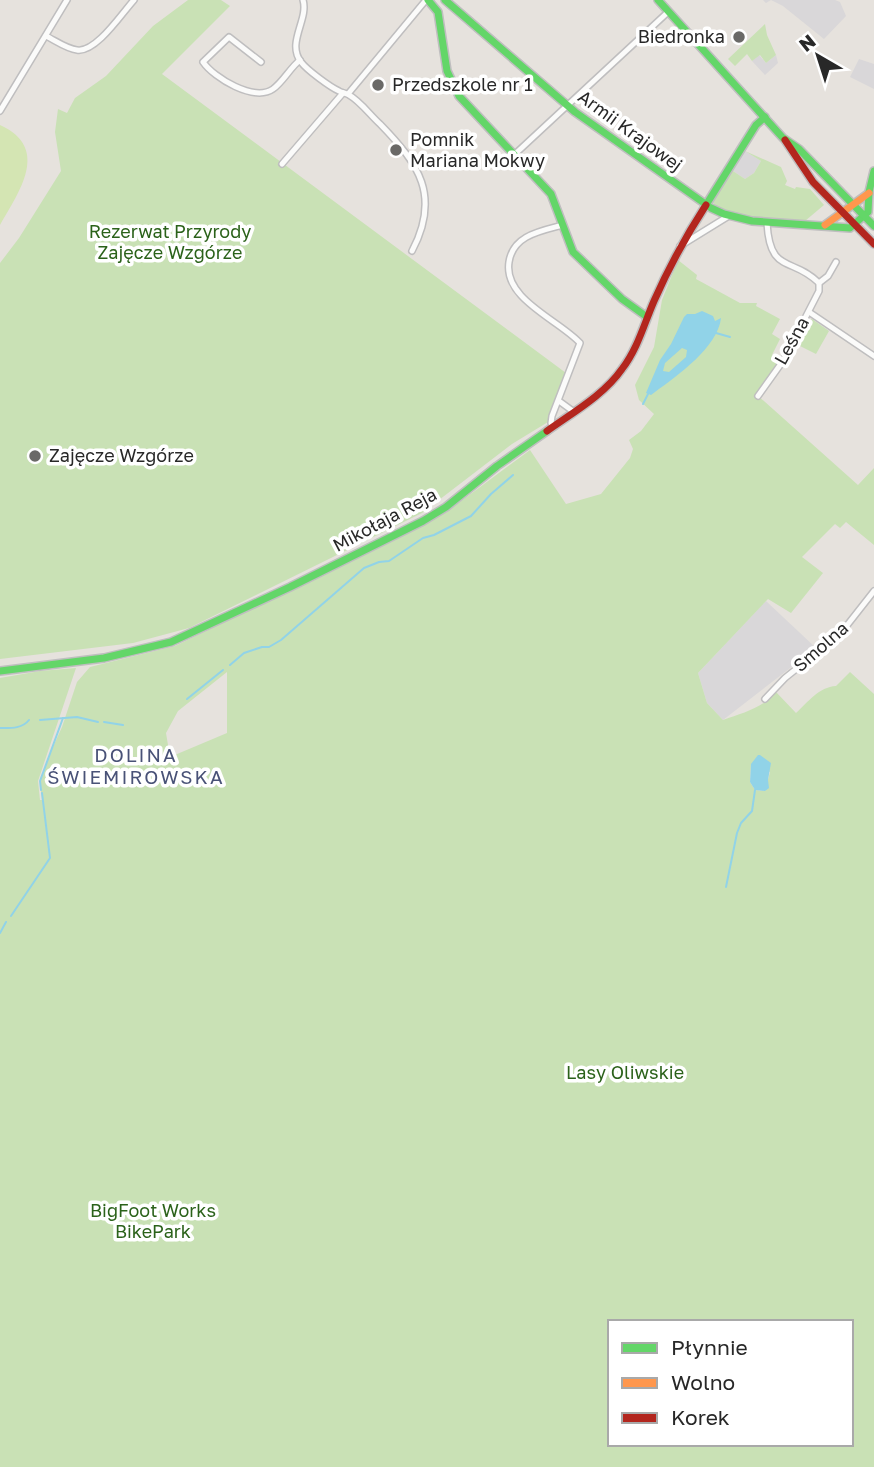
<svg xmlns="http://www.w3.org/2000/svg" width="874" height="1467" font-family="'Golos Text',sans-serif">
<rect width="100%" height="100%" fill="#e6e2dd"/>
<g fill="#d9d7d9">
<path d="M 763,0 L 835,0 L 840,2 L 846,16 L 824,39 L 783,6 L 771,0 L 766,3 Z"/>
<path d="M 759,55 L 766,63 L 776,55 L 778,63 L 765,75 L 752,61 Z"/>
<path d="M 859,59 L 874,64 L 874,89 L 850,77 Z"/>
<path d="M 745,151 L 761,161 L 754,173 L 745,179 L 733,171 Z"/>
<path d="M 766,601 L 816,648 L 723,720 L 707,703 L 698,673 Z"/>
</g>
<g fill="#c9e1b5" fill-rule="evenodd">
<path d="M 188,0 L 221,0 L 230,6 L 162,74 L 566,373 L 548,422 L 512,444 L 422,513 L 189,628 L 133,643 L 0,659 L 0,263 L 19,238 L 61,171 L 55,132 L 58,109 L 67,113 L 75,98 L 106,76 L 153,26 Z"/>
<path d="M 765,24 L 767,35 L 776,55 L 766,63 L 760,55 L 752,61 L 747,54 L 735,66 L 728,59 Z"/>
<path d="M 745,151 L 781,167 L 787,181 L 785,185 L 795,189 L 796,187 L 810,189 L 824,205 L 805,221 C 782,220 725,224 712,201 L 729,174 L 733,171 L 745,179 L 754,173 L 761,161 Z"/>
<path d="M 678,260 L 697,275 L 696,279 L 740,303 L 757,303 L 756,306 L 780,319 L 772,334 L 780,339 L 772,355 L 780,360 L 756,394 L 858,485 L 874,468 L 874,545 L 846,522 L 840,528 L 835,524 L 802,557 L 823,573 L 791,613 L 768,599 L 698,673 L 707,703 L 723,720 C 743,713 763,708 776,692 L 796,713 C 808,702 819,687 836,686 L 850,672 L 874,694 L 874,1467 L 0,1467 L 0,678 L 40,671 L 76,668 L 38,781 L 40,800 L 42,800 L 40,782 L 48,758 L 62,727 L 77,682 L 90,667 L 175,646 L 416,529 L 445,513 L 530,450 L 566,504 L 601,494 L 630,458 L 633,449 L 629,440 L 641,431 L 654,414 L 639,400 L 635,385 L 654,347 L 662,300 ZM 227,672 L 227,733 L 170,757 L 166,733 L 178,711 ZM 751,764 L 770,772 L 765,791 L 755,790 L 750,782 ZM 610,1322 L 851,1322 L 851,1444 L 610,1444 Z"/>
<path d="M 812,319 L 829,331 L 816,354 L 796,344 L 807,322 Z"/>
</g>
<path fill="#d4e5b3" d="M 0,125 C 51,148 19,192 0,225 Z"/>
<g fill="#91d3e8" fill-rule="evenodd">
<path d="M 702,311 L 713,316 L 715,321 L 721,318 C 718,347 677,376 655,392 L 651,395 L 646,393 L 660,360 L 671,344 L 684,317 L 687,314 L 695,314 ZM 682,348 L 687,350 L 686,357 L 669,372 L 663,371 L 665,363 Z"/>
<path d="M 758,755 L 760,755 L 771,763 L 768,780 L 769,788 L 765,791 L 755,790 L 750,782 L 751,764 Z"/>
</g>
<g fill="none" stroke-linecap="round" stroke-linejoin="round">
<g stroke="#91d3e8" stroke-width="2">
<path d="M 716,333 L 730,337"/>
<path d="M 643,404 L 648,394"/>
<path d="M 230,665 L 244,653 L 262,647 L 269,647 L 281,640 L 364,568 L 379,562 L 389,561 L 423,538 L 434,535 L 471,516 L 491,494 L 513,475"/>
<path d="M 187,699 L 223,670"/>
<path d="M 40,720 L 77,717 L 98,722"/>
<path d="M 104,722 L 123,725"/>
<path d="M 0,728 C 10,728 22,729 29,720"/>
<path d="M 41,790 L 40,781 L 63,718"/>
<path d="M 726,887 L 737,833 L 741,823 L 752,811 L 755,790"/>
<path d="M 11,916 L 50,858 L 42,793"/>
<path d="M 0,933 L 6,922"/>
</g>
<defs>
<g id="street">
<path d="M 303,0 C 309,19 286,43 301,62 C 307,70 330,87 339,91 C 342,93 346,93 349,95 C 360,101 370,115 380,124 C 419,164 441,196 412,251"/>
<path d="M 46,36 C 56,41 67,49 77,50 C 96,53 122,13 134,0"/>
<path d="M 261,62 L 229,37 L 203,62 C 214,78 254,102 273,89 C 283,82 290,68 300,60"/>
<path d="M 348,94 L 426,0"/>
<path d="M 0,111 L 67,0"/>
<path d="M 514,155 L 668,12"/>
<path d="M 282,164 L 343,93"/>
<path d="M 767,223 C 770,275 792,256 819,283"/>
<path d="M 680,246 L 727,217"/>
<path d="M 809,312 L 874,356"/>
<path d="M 758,396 L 783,361 L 819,291 L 819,283 L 828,276 L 836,262"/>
<path d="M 559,401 L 574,412"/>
<path d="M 554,427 L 551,423 L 552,416 L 580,343 C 559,320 503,299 509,262 C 513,235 541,231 563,225"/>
<path d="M 765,699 L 785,678 L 841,633 L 874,591"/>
</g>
<g id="fast">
<path d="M 428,0 L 438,12 L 447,71 L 459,96 L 551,194 L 573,252 L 622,299 L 647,317"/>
<path d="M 445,0 L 575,112 L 711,208 L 724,214 L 752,221 L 850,228 L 868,212 L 869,192 L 874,171"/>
<path d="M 658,0 L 783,138 L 799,149 L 874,226"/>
<path d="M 706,205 L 756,125 L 765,117"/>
<path d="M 0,671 L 104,658 L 171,642 L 290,587 L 423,521 L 446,507 L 497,466 L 547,431"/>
</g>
<path id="slow" d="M 825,225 L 869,193"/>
<g id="jam">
<path d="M 785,140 L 813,182 L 874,244"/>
<path d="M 547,431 C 572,413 604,395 622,369 C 638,348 644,324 654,301 C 669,267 686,236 706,205"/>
</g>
</defs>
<use href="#street" stroke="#bfbebf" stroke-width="8"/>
<use href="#fast" stroke="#bfbebf" stroke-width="10"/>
<use href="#slow" stroke="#bfbebf" stroke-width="10"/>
<use href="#jam" stroke="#bfbebf" stroke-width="10"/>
<use href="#street" stroke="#fbfbfa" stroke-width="5"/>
<use href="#fast" stroke="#63d668" stroke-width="7"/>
<use href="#slow" stroke="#ff974d" stroke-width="7"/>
<use href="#jam" stroke="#b3261e" stroke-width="7"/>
</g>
<g fill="#6a6967" stroke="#fff" stroke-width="2.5">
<circle cx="739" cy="37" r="7"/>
<circle cx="378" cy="85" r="7"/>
<circle cx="396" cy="150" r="7"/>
<circle cx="35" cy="456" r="7"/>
</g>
<g text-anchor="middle" stroke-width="7" stroke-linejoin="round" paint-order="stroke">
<g font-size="18" fill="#282828" stroke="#fff" text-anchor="start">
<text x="725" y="43" text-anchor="end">Biedronka</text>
<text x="392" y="91">Przedszkole nr 1</text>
<text x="410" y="146">Pomnik<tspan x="410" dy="21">Mariana Mokwy</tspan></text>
<text x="49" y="462">Zajęcze Wzgórze</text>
</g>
<g font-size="18" fill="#282828" stroke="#fff">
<text transform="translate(630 131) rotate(36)" y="6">Armii Krajowej</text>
<text transform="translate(792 341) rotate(-61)" y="6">Leśna</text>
<text transform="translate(385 520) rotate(-28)" y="6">Mikołaja Reja</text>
<text transform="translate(821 647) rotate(-41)" y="6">Smolna</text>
</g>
<g font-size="18" fill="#2b621a" stroke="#fff">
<text x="170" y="238">Rezerwat Przyrody<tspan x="170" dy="21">Zajęcze Wzgórze</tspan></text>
<text x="625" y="1079">Lasy Oliwskie</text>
<text x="153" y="1217">BigFoot Works<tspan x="153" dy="21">BikePark</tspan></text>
</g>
<g font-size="19" letter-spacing="2" fill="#495277" stroke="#fff">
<text x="136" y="762">DOLINA<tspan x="136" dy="22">ŚWIEMIROWSKA</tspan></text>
</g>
</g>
<rect x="608" y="1320" width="245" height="126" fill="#ffffff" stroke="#a9a9a9" stroke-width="2"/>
<rect x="622" y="1343" width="35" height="10" fill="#63d668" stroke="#a9a9a9" stroke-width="2"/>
<text x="671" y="1355" font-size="21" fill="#282828">Płynnie</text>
<rect x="622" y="1378" width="35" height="10" fill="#ff974d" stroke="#a9a9a9" stroke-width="2"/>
<text x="671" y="1390" font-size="21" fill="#282828">Wolno</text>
<rect x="622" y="1413" width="35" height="10" fill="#b3261e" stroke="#a9a9a9" stroke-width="2"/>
<text x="671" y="1425" font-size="21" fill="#282828">Korek</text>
<g transform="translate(818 56) rotate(321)" stroke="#ffffff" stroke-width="5" paint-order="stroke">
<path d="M0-5L12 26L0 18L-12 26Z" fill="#282828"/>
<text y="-10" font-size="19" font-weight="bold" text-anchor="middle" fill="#282828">N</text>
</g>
</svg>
